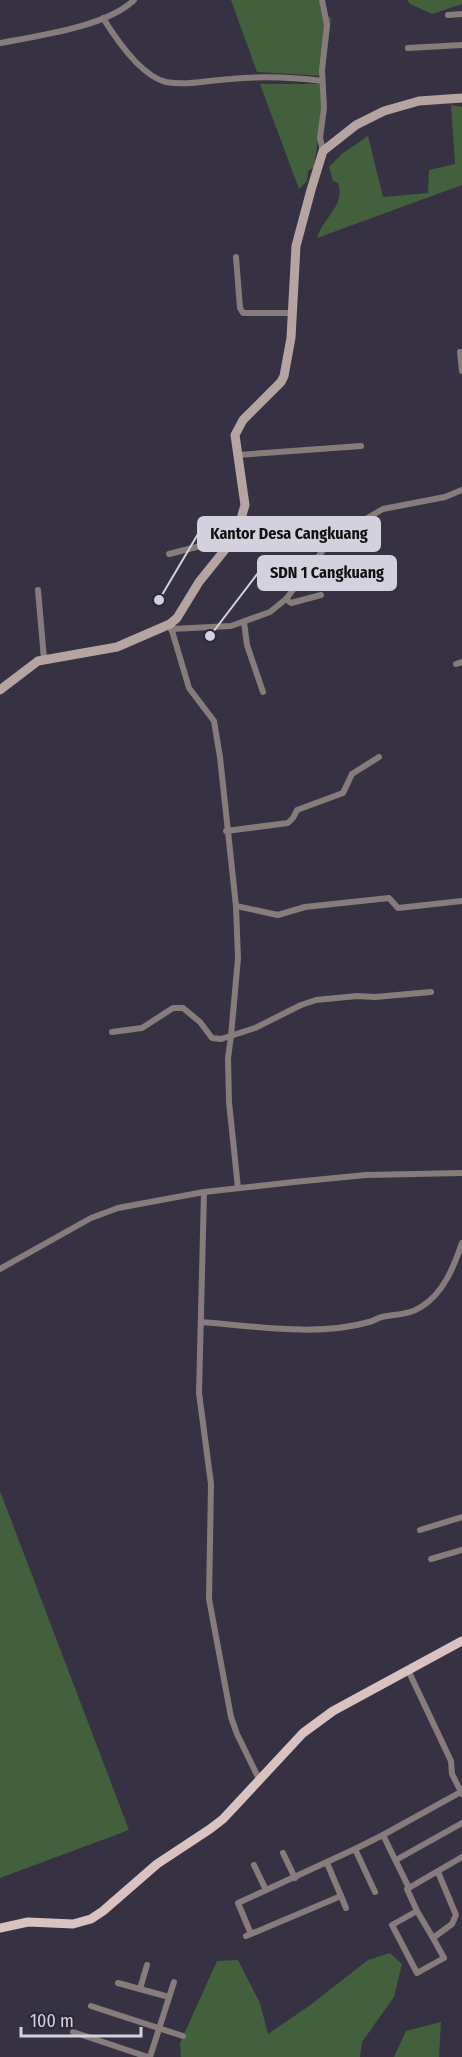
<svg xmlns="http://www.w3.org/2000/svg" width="462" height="2057" font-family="'Fira Sans Condensed',sans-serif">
<rect width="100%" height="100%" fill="#363244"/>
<g fill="#42603c">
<path d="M 231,0 L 321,0 C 319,10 322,14 331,18 L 324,76 L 257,72 Z"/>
<path d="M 407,0 L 462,0 L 462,4 L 432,14 L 410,4 Z"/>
<path d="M 260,84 L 326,84 L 314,167 L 308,171 L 307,181 L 299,189 Z"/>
<path d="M 451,105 L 462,107 L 462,185 L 317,238 C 323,217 346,206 338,183 L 333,181 L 329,167 L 343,153 L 368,136 L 383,197 L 428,193 L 429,170 L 455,164 Z"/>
<path d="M 0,1491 L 129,1830 L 0,1878 Z"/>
<path d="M 390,1953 L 402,1964 L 394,1997 L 362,2042 L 360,2057 L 181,2057 L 180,2043 L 217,1961 L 238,1960 L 260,2003 L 268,2034 L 309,2006 L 368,1960 Z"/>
<path d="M 441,2022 L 439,2057 L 394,2057 L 406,2031 Z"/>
</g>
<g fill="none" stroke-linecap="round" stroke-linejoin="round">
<g stroke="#877c7b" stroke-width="6">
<path d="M 322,0 L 327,25 L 322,70 L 324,108 L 320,138 L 323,151"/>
<path d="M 448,15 L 462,14"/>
<path d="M 103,18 C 116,39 141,76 166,82 C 187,86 210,80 231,79 C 262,76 291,77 322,81"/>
<path d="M 0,43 C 37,36 106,27 134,0"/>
<path d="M 408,48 L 462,45"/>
<path d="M 236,257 L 240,308 L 243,313 L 291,313"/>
<path d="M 460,352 L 462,371"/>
<path d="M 238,455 L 361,446"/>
<path d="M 169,554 L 236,537"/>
<path d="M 38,590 L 44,659"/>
<path d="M 286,599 L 291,603 L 321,595"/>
<path d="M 244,622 L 247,645 L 263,692"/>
<path d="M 170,624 L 189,688 L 214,721 L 220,757 L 236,906 L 238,958 L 231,1036 L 228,1058 L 229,1102 L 238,1188"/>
<path d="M 171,629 L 231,626 L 270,612 L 286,599 L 324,549 L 340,534 L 383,509 L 445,497 L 462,490"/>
<path d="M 456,664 L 462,662"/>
<path d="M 226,831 L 288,823 L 293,818 L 297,810 L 343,793 L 352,774 L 379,757"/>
<path d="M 236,906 L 278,915 L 305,907 L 389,898 L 398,908 L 462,901"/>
<path d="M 112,1032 L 142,1028 L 173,1008 L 183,1008 L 200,1022 L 212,1038 L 221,1039 L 255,1028 L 301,1005 L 316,1000 L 357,996 L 375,997 L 431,992"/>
<path d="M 204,1192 L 199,1393 L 211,1484 L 209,1599 L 231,1717 L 237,1734 L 260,1781"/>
<path d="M 0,1269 L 91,1218 L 118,1208 L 204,1192 L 294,1182 L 366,1175 L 462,1173"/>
<path d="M 201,1322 C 253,1326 318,1337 369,1322 C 374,1321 377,1318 382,1317 C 395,1314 409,1315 421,1307 C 444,1293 454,1266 462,1243"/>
<path d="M 420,1530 L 462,1517"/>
<path d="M 431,1559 L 462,1550"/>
<path d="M 408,1670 L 451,1761 L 452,1774 L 462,1794"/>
<path d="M 283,1853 L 295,1878"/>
<path d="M 396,1860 L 462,1823"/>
<path d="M 254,1865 L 266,1890"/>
<path d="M 409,1888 L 383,1835 L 461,1792"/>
<path d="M 375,1892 L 355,1849 L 383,1835"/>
<path d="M 341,1896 L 346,1908"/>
<path d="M 417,1911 L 407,1889 L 462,1857"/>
<path d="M 251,1934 L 238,1903 L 355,1849"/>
<path d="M 246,1936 L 341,1896 L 327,1863"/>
<path d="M 433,1938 L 417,1911 L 392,1925 L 417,1973 L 444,1958 L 433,1938 L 452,1924 L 456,1915 L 438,1872"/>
<path d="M 118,1983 L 169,1997"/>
<path d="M 140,1989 L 147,1965"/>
<path d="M 91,2006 L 183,2036"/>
<path d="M 73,2032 L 148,2057"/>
<path d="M 150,2057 L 174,1982"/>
</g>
<path stroke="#b5a4a2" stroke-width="9" d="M 0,690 L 38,661 L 117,647 L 170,624 L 177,618 L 199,582 L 236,536 L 245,505 L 235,435 L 243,420 L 281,382 L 284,376 L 291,338 L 296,246 L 311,190 L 323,151 L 356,125 L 384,111 L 419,101 L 462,98"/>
<path stroke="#d9c2c0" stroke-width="9" d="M 0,1928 L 28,1922 L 73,1924 L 91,1919 L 103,1911 L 157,1864 L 210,1829 L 223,1819 L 303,1733 L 333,1711 L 462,1641"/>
</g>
<path fill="none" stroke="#d3d1dd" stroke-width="2" d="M159 600L198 534M210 636L258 573"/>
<g fill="#d3d1dd" stroke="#2c2839" stroke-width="2">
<circle cx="159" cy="600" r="6"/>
<circle cx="210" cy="636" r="6"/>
</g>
<g fill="#d3d1dd" stroke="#d3d1dd" stroke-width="2">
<rect x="198" y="517" width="182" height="34" rx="6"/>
<rect x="258" y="556" width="138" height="34" rx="6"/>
</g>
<g font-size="16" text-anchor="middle" font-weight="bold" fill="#111">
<text x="289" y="539">Kantor Desa Cangkuang</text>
<text x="327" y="578">SDN 1 Cangkuang</text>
</g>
<path d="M21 2027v9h120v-9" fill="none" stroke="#d3d1dd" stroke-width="3"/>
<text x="30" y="2027" font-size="18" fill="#d3d1dd" stroke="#2c2839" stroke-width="4.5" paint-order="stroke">100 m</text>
</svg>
